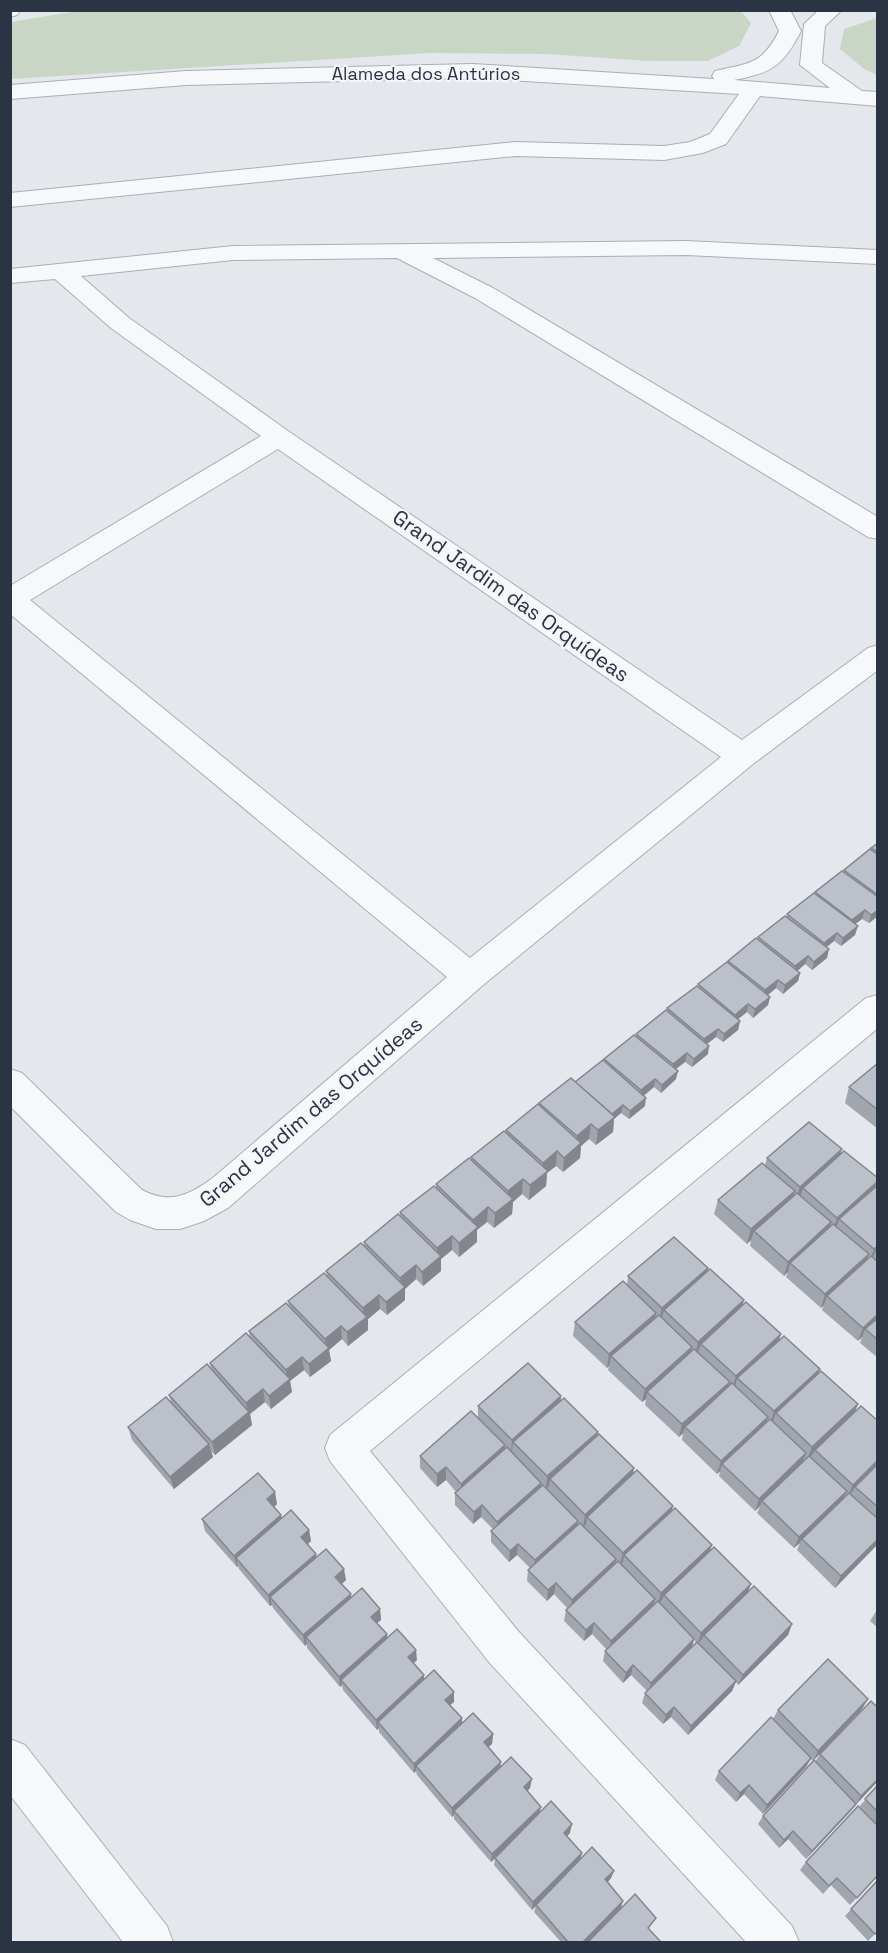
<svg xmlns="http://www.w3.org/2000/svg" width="888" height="1953" font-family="'Space Grotesk',sans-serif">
<rect width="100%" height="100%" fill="#e4e7ec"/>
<g fill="#c9d6c5">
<path d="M 740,10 L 751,23 L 739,46 L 708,61 L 649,61 L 546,54 L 430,53 L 11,79 L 11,22 L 78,11 Z"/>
<path d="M 877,18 L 878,18 L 877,75 L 864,69 L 840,49 L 844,29 Z"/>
</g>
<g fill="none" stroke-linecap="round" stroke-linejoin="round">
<defs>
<g id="minor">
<path d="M 10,10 L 21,10 L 17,15 L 10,17 Z"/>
<path d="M 769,10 L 790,10 L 801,31 C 783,66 772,73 734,80 L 830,88 L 800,65 L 804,24 L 819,10 L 842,10 L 825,26 L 822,63 L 862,91 L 878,92 L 878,106 L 760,96 L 726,144 L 703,153 L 664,160 L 516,156 L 10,207 L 10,193 L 516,142 L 664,146 L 690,142 L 710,134 L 739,94 L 473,78 L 186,85 L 10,99 L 10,85 L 186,71 L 473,64 L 714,79 L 712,76 L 715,71 C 749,63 762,65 779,31 Z"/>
<path d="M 686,241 L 878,250 L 878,264 L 686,255 L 433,258 L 493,288 L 878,517 L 878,539 L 868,537 L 475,298 L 397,258 L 233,260 L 81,276 L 129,318 L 288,431 L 742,740 L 868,648 L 878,645 L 878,670 L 753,764 L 482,986 L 228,1208 L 204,1221 L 180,1229 L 156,1229 L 130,1220 L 116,1212 L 10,1106 L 10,1069 L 22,1073 L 142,1190 C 170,1205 190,1195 214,1177 L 447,977 L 10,614 L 10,586 L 261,436 L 111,328 L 55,279 L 10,283 L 10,269 L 233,246 ZM 278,449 L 721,757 L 470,958 L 30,600 Z"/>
<path d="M 878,995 L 878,1028 L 370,1451 L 519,1632 L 792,1926 L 799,1942 L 746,1942 L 489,1662 L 330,1461 L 325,1448 L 330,1435 L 866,998 Z"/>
<path d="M 10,1739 L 25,1745 L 167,1926 L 173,1942 L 123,1942 L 10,1795 Z"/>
</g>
</defs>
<use href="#minor" stroke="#a9aeb7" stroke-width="2"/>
<use href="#minor" fill="#f7f8fa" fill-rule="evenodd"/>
</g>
<g fill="#a1a5ae" fill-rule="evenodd">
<path d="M 878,843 L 878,916 L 869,923 L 862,919 L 855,924 L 855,935 L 841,946 L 834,941 L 826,947 L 827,958 L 812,970 L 805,964 L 797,971 L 800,973 L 798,981 L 783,994 L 776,988 L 768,995 L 770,997 L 768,1005 L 753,1018 L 747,1012 L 738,1019 L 740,1021 L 738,1030 L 723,1042 L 716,1037 L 707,1044 L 708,1054 L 692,1067 L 685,1062 L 676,1069 L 676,1079 L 661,1093 L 654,1087 L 644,1096 L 645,1106 L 629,1119 L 621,1113 L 614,1119 L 613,1132 L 596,1145 L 589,1139 L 581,1146 L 580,1158 L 563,1172 L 556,1166 L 547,1173 L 546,1186 L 529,1200 L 522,1194 L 513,1202 L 512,1214 L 494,1228 L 487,1222 L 477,1230 L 477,1242 L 459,1257 L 452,1250 L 441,1259 L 441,1271 L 423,1286 L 416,1279 L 405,1289 L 405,1300 L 387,1315 L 380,1309 L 368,1319 L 368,1330 L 348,1346 L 342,1339 L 329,1350 L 331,1361 L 310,1377 L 304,1370 L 290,1381 L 292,1392 L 271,1409 L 265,1402 L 250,1414 L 252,1425 L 215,1455 L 211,1451 L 213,1457 L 174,1489 L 132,1440 L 128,1427 L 171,1402 L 169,1395 L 211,1368 L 210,1363 L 250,1337 L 249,1331 L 289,1305 L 288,1301 L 327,1275 L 326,1271 L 364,1245 L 364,1242 L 400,1216 L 400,1212 L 436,1188 L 436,1184 L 471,1160 L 471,1157 L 506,1132 L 506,1130 L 539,1105 L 539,1103 L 575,1082 L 604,1061 L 604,1059 L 636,1036 L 636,1034 L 667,1011 L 667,1008 L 698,987 L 698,984 L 728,963 L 728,961 L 757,939 L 758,937 L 815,894 L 815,892 L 843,871 L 844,870 L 870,849 L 871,848 Z"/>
<path d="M 878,1063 L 878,1129 L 845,1103 L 849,1087 Z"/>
<path d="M 841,1154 L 876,1186 L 878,1185 L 878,1358 L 860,1343 L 862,1337 L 858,1341 L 822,1310 L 824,1305 L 821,1308 L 786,1277 L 788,1272 L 784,1276 L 750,1246 L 751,1240 L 747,1244 L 714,1214 L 718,1200 L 765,1165 L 767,1158 Z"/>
<path d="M 707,1272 L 779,1340 L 820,1369 L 818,1374 L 855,1411 L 878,1421 L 878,1544 L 835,1588 L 797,1550 L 800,1543 L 794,1548 L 757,1513 L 760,1506 L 755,1511 L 719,1476 L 720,1471 L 717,1474 L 682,1440 L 683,1433 L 679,1437 L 645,1405 L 646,1399 L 642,1402 L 608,1370 L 609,1366 L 607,1368 L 573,1336 L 575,1322 L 627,1285 L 628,1276 Z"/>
<path d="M 561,1400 L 598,1432 L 597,1436 L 633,1473 L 673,1506 L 671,1512 L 710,1550 L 749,1591 L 792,1624 L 788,1635 L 738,1685 L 736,1682 L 732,1691 L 688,1735 L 671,1717 L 663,1724 L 642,1703 L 645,1693 L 647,1691 L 631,1675 L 623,1683 L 603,1661 L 605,1651 L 607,1650 L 592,1634 L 584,1641 L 564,1621 L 566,1610 L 568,1609 L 554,1594 L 547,1601 L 527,1581 L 528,1570 L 530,1568 L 517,1555 L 509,1562 L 491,1542 L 491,1531 L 493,1529 L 481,1517 L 473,1524 L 455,1505 L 455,1493 L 456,1492 L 446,1480 L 437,1487 L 420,1468 L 420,1456 L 478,1418 L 478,1406 ZM 694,1640 L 697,1643 L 692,1648 Z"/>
<path d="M 277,1504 L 274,1507 L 281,1515 L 282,1518 L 309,1530 L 311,1541 L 308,1544 L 316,1557 L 346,1580 L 342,1584 L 351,1594 L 351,1598 L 380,1609 L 381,1620 L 377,1623 L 387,1634 L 387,1638 L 417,1660 L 413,1663 L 424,1675 L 424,1679 L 454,1702 L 450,1705 L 462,1718 L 462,1723 L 493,1734 L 492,1744 L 488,1747 L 500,1767 L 530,1788 L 527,1792 L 540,1813 L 570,1833 L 567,1836 L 582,1853 L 580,1859 L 614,1871 L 611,1878 L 608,1882 L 621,1908 L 588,1942 L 561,1942 L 534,1912 L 536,1906 L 532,1910 L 494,1865 L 495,1859 L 491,1862 L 454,1819 L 454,1815 L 452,1817 L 417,1775 L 416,1771 L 414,1773 L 379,1732 L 379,1728 L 377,1730 L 343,1690 L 342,1685 L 340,1687 L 307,1648 L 307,1644 L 305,1646 L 273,1608 L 272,1605 L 270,1606 L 239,1569 L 238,1566 L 237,1567 L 205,1531 L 202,1519 Z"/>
<path d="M 878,1608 L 878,1628 L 870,1621 Z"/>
<path d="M 868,1699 L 862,1709 L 813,1761 L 811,1759 L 806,1767 L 763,1814 L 744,1794 L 736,1802 L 715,1780 L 719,1771 L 773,1719 L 778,1710 Z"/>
<path d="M 820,1754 L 878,1781 L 806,1859 L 788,1839 L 779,1848 L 758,1824 L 763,1816 L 815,1762 Z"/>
<path d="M 878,1785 L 878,1875 L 850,1905 L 831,1885 L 823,1894 L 800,1870 L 806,1862 L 859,1807 Z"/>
<path d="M 878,1880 L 878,1934 L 876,1933 L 868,1941 L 845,1916 Z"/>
</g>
<g fill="#83868d">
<path d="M 865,910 L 862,919 L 850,928 L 852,920 Z"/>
<path d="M 878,910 L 878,916 L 869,923 L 871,915 Z"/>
<path d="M 858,926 L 855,935 L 841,946 L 843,938 Z"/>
<path d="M 837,933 L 834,941 L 822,951 L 824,943 Z"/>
<path d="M 829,949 L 827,958 L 812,970 L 814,962 Z"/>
<path d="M 808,956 L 805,964 L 793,975 L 795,966 Z"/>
<path d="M 800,973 L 798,981 L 783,994 L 785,985 Z"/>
<path d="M 778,980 L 776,988 L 763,999 L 765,990 Z"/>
<path d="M 770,997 L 768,1005 L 753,1018 L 755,1009 Z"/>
<path d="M 748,1004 L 747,1012 L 733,1023 L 735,1015 Z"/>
<path d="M 740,1021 L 738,1030 L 723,1042 L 724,1034 Z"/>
<path d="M 718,1029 L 716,1037 L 703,1047 L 704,1039 Z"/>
<path d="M 709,1046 L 708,1054 L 692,1067 L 694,1059 Z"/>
<path d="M 687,1053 L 685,1062 L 672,1072 L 673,1064 Z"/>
<path d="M 678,1071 L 676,1079 L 661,1093 L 662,1085 Z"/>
<path d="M 655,1079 L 654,1087 L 640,1098 L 641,1090 Z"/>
<path d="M 646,1098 L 645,1106 L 629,1119 L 630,1111 Z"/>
<path d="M 623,1105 L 621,1113 L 614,1119 L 613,1132 L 596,1145 L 598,1130 L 609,1117 Z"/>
<path d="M 591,1124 L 589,1139 L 581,1146 L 580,1158 L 563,1172 L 564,1158 L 575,1148 L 577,1136 Z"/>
<path d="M 842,1149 L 837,1164 L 803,1188 L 800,1198 L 796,1201 L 800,1187 Z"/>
<path d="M 557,1151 L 556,1166 L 547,1173 L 546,1186 L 529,1200 L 530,1185 L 542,1176 L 543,1163 Z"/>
<path d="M 523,1179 L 522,1194 L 513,1202 L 512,1214 L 494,1228 L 495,1213 L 508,1203 L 508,1191 Z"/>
<path d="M 878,1181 L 873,1194 L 839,1219 L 836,1228 L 832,1232 L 837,1218 Z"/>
<path d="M 795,1191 L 790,1206 L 754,1231 L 751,1240 L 747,1244 L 751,1229 Z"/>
<path d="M 488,1207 L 487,1222 L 477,1230 L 477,1242 L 459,1257 L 459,1243 L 473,1232 L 473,1220 Z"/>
<path d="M 831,1222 L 826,1237 L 790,1263 L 788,1272 L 784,1276 L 788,1262 Z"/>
<path d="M 452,1236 L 452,1250 L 441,1259 L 441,1271 L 423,1286 L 422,1272 L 437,1260 L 437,1248 Z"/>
<path d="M 878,1246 L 878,1252 L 876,1251 L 872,1260 L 869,1263 L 874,1249 Z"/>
<path d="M 869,1254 L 863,1268 L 827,1296 L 824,1305 L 821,1308 L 825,1294 Z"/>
<path d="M 416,1265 L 416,1279 L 405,1289 L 405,1300 L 387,1315 L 386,1302 L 401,1290 L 400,1278 Z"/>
<path d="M 708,1268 L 705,1282 L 664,1310 L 662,1318 L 659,1321 L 662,1308 Z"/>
<path d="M 379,1295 L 380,1309 L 368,1319 L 368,1330 L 348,1346 L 347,1332 L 364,1320 L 363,1308 Z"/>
<path d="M 744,1300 L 740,1314 L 701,1344 L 698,1352 L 695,1355 L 698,1342 Z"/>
<path d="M 656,1313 L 654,1327 L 611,1356 L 609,1366 L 607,1368 L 609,1354 Z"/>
<path d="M 878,1314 L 878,1323 L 865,1329 L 862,1337 L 858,1341 L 863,1328 Z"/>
<path d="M 341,1326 L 342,1339 L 329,1350 L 331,1361 L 310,1377 L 309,1364 L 326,1350 L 325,1339 Z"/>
<path d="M 781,1334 L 777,1347 L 737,1378 L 735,1387 L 732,1389 L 736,1376 Z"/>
<path d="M 692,1347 L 689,1360 L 647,1392 L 646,1399 L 642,1402 L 645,1389 Z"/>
<path d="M 302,1357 L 304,1370 L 290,1381 L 292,1392 L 271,1409 L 269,1396 L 287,1381 L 286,1370 Z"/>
<path d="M 820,1369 L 815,1382 L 776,1413 L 773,1421 L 770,1424 L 774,1411 Z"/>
<path d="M 730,1382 L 726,1395 L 685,1427 L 683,1433 L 679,1437 L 682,1424 Z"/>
<path d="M 263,1389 L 265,1402 L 250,1414 L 252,1425 L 215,1455 L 212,1442 L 248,1413 L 246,1403 Z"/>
<path d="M 561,1396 L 560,1409 L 513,1442 L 512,1451 L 511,1452 L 512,1440 Z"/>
<path d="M 858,1404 L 853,1417 L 815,1450 L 813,1454 L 807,1460 L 812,1447 Z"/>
<path d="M 768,1417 L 764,1429 L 722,1464 L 720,1471 L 717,1474 L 721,1461 Z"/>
<path d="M 598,1432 L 596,1444 L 550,1479 L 549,1486 L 546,1489 L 547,1476 Z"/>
<path d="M 209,1444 L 213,1457 L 174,1489 L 170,1477 Z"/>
<path d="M 505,1445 L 504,1458 L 461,1496 L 461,1484 Z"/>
<path d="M 806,1453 L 801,1465 L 762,1501 L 760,1506 L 755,1511 L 759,1499 Z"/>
<path d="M 878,1460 L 878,1467 L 855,1487 L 853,1491 L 847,1497 L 853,1485 Z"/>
<path d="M 446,1467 L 446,1480 L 437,1487 L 437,1474 Z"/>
<path d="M 634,1468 L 632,1481 L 587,1517 L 586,1524 L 583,1527 L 585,1515 Z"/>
<path d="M 541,1483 L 540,1495 L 497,1533 L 497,1522 Z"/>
<path d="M 847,1491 L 841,1503 L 802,1539 L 800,1543 L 794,1548 L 799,1537 Z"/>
<path d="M 275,1492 L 277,1504 L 269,1511 L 267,1499 Z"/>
<path d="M 482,1505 L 481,1517 L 473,1524 L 474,1512 Z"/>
<path d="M 673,1506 L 670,1518 L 624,1555 L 623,1562 L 620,1564 L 623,1553 Z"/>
<path d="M 281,1515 L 283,1527 L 236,1558 L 238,1566 L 237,1567 L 234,1556 Z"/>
<path d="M 578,1521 L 576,1532 L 533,1572 L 535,1560 Z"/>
<path d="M 309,1530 L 311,1541 L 303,1548 L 301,1537 Z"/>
<path d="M 878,1539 L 878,1544 L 835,1588 L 841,1576 Z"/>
<path d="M 518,1544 L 517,1555 L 509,1562 L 510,1551 Z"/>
<path d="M 712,1545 L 708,1556 L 664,1595 L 662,1600 L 658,1604 L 661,1593 Z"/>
<path d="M 316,1554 L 318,1566 L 270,1597 L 272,1605 L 270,1606 L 268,1595 Z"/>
<path d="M 616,1559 L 614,1570 L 570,1611 L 572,1600 Z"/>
<path d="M 344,1569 L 346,1580 L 337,1588 L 335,1577 Z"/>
<path d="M 556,1583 L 554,1594 L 547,1601 L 548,1590 Z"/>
<path d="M 751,1584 L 747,1595 L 704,1635 L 702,1639 L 698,1643 L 701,1633 Z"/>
<path d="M 351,1594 L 352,1605 L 306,1637 L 307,1644 L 305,1646 L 303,1635 Z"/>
<path d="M 655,1599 L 652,1609 L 609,1652 L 611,1641 Z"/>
<path d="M 380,1609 L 381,1620 L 372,1627 L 371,1617 Z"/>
<path d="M 594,1623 L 592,1634 L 584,1641 L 586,1630 Z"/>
<path d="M 792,1624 L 788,1635 L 738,1685 L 743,1675 Z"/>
<path d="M 387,1634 L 388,1645 L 341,1680 L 342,1685 L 340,1687 L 339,1677 Z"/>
<path d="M 694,1639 L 691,1650 L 648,1693 L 651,1683 Z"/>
<path d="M 416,1650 L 417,1660 L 409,1668 L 408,1657 Z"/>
<path d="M 633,1665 L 631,1675 L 623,1683 L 626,1673 Z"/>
<path d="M 424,1675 L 424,1685 L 378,1722 L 379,1728 L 377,1730 L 376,1720 Z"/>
<path d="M 736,1681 L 732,1691 L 688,1735 L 691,1726 Z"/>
<path d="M 454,1692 L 454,1702 L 445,1709 L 445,1700 Z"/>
<path d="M 868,1699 L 862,1709 L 813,1761 L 818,1751 Z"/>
<path d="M 674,1707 L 671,1717 L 663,1724 L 666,1715 Z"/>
<path d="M 462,1718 L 462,1727 L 416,1766 L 416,1771 L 414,1773 L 414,1764 Z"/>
<path d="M 493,1734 L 492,1744 L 483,1752 L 484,1742 Z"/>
<path d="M 811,1758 L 806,1767 L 763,1814 L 767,1805 Z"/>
<path d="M 501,1762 L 500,1771 L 454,1811 L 454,1815 L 452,1817 L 452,1808 Z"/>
<path d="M 532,1779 L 530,1788 L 522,1796 L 524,1787 Z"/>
<path d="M 878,1779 L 878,1781 L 855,1805 L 861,1796 Z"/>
<path d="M 749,1785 L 744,1794 L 736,1802 L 740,1793 Z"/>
<path d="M 856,1804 L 850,1812 L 806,1859 L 812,1851 Z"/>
<path d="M 541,1807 L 539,1815 L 491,1862 L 492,1854 Z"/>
<path d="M 572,1824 L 570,1833 L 562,1841 L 564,1833 Z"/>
<path d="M 793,1831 L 788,1839 L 779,1848 L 784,1840 Z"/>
<path d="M 582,1853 L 580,1861 L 532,1910 L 533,1902 Z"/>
<path d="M 614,1871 L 611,1878 L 603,1887 L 605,1879 Z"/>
<path d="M 623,1901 L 621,1908 L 588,1942 L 583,1942 Z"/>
</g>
<g fill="#bbc0ca" stroke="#83868d" stroke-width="1.5">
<path d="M 878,843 L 878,852 L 871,848 Z"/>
<path d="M 870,849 L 878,855 L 878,895 L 844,870 Z"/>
<path d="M 842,871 L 878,897 L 878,910 L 871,915 L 865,910 L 852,920 L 815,892 Z"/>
<path d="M 814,893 L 858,926 L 843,938 L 837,933 L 824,943 L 787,914 Z"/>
<path d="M 785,916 L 829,949 L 814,962 L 808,956 L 795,966 L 758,937 Z"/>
<path d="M 756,938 L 800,973 L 785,985 L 778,980 L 765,990 L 728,961 Z"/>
<path d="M 727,962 L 770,997 L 755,1009 L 748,1004 L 735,1015 L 698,984 Z"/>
<path d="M 697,986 L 740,1021 L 724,1034 L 718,1029 L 704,1039 L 667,1008 Z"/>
<path d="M 666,1010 L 709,1046 L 694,1059 L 687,1053 L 673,1064 L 636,1034 Z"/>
<path d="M 634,1035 L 678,1071 L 662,1085 L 655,1079 L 641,1090 L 604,1059 Z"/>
<path d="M 603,1060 L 646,1098 L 630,1111 L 623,1105 L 612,1114 L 575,1082 Z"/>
<path d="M 878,1063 L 878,1110 L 849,1087 Z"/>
<path d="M 571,1078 L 615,1117 L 598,1130 L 591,1124 L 577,1136 L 539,1103 Z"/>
<path d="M 538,1104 L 581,1143 L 564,1158 L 557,1151 L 543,1163 L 506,1130 Z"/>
<path d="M 809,1122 L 842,1149 L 800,1187 L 767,1158 Z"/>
<path d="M 504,1131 L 548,1171 L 530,1185 L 523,1179 L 508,1191 L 471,1157 Z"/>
<path d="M 844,1151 L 878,1178 L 878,1181 L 837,1218 L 803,1188 Z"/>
<path d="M 469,1158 L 513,1199 L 495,1213 L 488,1207 L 473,1220 L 436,1184 Z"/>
<path d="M 762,1163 L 795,1191 L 751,1229 L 718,1200 Z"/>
<path d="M 878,1185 L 878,1246 L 874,1249 L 839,1219 Z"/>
<path d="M 434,1186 L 478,1227 L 459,1243 L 452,1236 L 437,1248 L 400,1212 Z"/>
<path d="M 797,1193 L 831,1222 L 788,1262 L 754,1231 Z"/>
<path d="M 398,1214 L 441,1256 L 422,1272 L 416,1265 L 400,1278 L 364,1242 Z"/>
<path d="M 833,1224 L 869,1254 L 825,1294 L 790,1263 Z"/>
<path d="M 674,1237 L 708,1268 L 662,1308 L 628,1276 Z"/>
<path d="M 361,1243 L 405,1287 L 386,1302 L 379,1295 L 363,1308 L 326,1271 Z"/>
<path d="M 871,1256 L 878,1262 L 878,1314 L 863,1328 L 827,1296 Z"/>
<path d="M 710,1269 L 744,1300 L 698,1342 L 664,1310 Z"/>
<path d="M 324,1273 L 367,1317 L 347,1332 L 341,1326 L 325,1339 L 288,1301 Z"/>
<path d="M 623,1281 L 656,1313 L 609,1354 L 575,1322 Z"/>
<path d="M 746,1302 L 781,1334 L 736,1376 L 701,1344 Z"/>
<path d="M 286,1303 L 329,1348 L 309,1364 L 302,1357 L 286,1370 L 249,1331 Z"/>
<path d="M 659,1315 L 692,1347 L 645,1389 L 611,1356 Z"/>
<path d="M 878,1318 L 878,1340 L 865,1329 Z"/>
<path d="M 246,1333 L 290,1379 L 269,1396 L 263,1389 L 246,1403 L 210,1363 Z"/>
<path d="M 784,1336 L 820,1369 L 774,1411 L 737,1378 Z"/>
<path d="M 694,1349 L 730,1382 L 682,1424 L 647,1392 Z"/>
<path d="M 528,1363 L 561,1396 L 512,1440 L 478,1406 Z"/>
<path d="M 207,1364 L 249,1412 L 212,1442 L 169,1395 Z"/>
<path d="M 821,1371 L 858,1404 L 812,1447 L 776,1413 Z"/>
<path d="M 732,1383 L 768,1417 L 721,1461 L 685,1427 Z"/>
<path d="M 166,1397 L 209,1444 L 170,1477 L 128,1427 Z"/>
<path d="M 564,1398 L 598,1432 L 547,1476 L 513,1442 Z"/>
<path d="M 861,1406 L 878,1421 L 878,1460 L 853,1485 L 815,1450 Z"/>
<path d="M 471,1411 L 505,1445 L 461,1484 L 446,1467 L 437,1474 L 420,1456 Z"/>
<path d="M 770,1419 L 806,1453 L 759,1499 L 722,1464 Z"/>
<path d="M 599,1434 L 634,1468 L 585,1515 L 550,1479 Z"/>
<path d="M 507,1447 L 541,1483 L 497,1522 L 482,1505 L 474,1512 L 455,1493 Z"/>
<path d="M 809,1456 L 847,1491 L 799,1537 L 762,1501 Z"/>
<path d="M 878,1464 L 878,1507 L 855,1487 Z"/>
<path d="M 637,1470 L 673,1506 L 623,1553 L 587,1517 Z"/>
<path d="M 258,1473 L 275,1492 L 267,1499 L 281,1515 L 234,1556 L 202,1519 Z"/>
<path d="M 543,1485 L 578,1521 L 535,1560 L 518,1544 L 510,1551 L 491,1531 Z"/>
<path d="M 849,1493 L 878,1519 L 878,1539 L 841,1576 L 802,1539 Z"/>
<path d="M 675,1508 L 712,1545 L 661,1593 L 624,1555 Z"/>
<path d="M 291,1510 L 309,1530 L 301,1537 L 316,1554 L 268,1595 L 236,1558 Z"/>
<path d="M 580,1523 L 616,1559 L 572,1600 L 556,1583 L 548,1590 L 528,1570 Z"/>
<path d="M 714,1547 L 751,1584 L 701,1633 L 664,1595 Z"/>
<path d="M 326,1549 L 344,1569 L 335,1577 L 351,1594 L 303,1635 L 270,1597 Z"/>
<path d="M 618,1561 L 655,1599 L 611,1641 L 594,1623 L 586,1630 L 566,1610 Z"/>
<path d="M 754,1586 L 792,1624 L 743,1675 L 704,1635 Z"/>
<path d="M 362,1588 L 380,1609 L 371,1617 L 387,1634 L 339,1677 L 306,1637 Z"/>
<path d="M 658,1601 L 694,1639 L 651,1683 L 633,1665 L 626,1673 L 605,1651 Z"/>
<path d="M 397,1629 L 416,1650 L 408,1657 L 424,1675 L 376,1720 L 341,1680 Z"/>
<path d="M 697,1642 L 736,1681 L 691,1726 L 674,1707 L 666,1715 L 645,1693 Z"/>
<path d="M 828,1659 L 868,1699 L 818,1751 L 778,1710 Z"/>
<path d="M 434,1670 L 454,1692 L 445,1700 L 462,1718 L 414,1764 L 378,1722 Z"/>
<path d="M 871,1701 L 878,1708 L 878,1779 L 861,1796 L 820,1754 Z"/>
<path d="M 473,1713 L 493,1734 L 484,1742 L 501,1762 L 452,1808 L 416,1766 Z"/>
<path d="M 771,1717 L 811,1758 L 767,1805 L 749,1785 L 740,1793 L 719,1771 Z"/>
<path d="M 511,1757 L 532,1779 L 524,1787 L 541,1807 L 492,1854 L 454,1811 Z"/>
<path d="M 814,1760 L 856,1804 L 812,1851 L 793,1831 L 784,1840 L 763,1816 Z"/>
<path d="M 878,1785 L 878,1812 L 865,1799 Z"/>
<path d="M 551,1801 L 572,1824 L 564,1833 L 582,1853 L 533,1902 L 495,1858 Z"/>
<path d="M 858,1806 L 878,1826 L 878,1875 L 857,1898 L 837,1878 L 829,1886 L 806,1862 Z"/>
<path d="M 592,1847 L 614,1871 L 605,1879 L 623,1901 L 583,1942 L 568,1942 L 536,1905 Z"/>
<path d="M 878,1880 L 878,1931 L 875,1934 L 851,1909 Z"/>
<path d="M 635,1894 L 656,1918 L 648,1928 L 661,1942 L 588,1942 Z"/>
</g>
<g text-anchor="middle" stroke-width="4.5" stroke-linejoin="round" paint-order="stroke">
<g font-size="18" fill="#2b3445" stroke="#f4f6f9">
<text x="426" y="80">Alameda dos Antúrios</text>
</g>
<g font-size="21" fill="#2b3445" stroke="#f4f6f9">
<text transform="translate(511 596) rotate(35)" y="7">Grand Jardim das Orquídeas</text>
<text transform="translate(311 1112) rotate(-40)" y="7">Grand Jardim das Orquídeas</text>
</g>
</g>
<rect width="888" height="1953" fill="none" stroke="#2b3445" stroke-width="24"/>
</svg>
